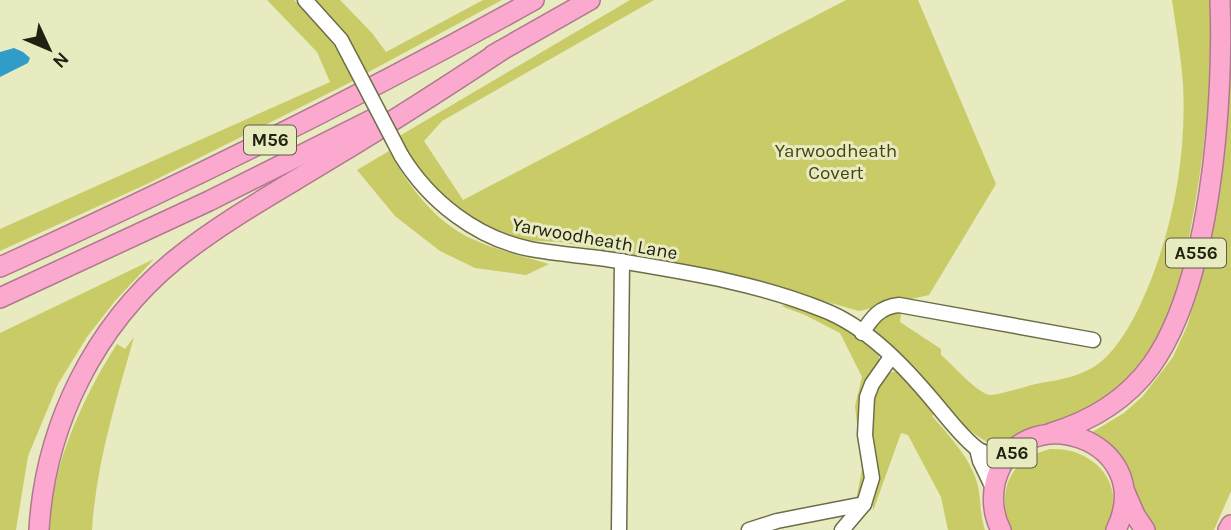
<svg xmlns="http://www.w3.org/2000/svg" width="1231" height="530" font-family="Karla,sans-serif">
<rect width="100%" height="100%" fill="#e8eabf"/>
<g fill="#c9cb67">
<path d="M 267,0 L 294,0 L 303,8 L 326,34 L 340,54 L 353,81 L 147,184 L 0,251 L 0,229 L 330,82 L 317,52 Z"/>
<path d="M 310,0 L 340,0 L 372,33 L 386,52 L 483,0 L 502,0 L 363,75 Z"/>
<path d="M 630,0 L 654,0 L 442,121 L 424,141 L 463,200 L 846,0 L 918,0 L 996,184 L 929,295 L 859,311 L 763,284 L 625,254 L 560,242 L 517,240 L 487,230 L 457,213 L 423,180 L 396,138 Z"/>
<path d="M 1172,0 L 1211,0 C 1213,78 1205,155 1190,232 C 1185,257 1181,286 1171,309 C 1158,338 1142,366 1118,388 C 1086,417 1044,427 1005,445 C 988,447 975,434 962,424 L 870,332 C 878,321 887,311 901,314 L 900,322 L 941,349 L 941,355 C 951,363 978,394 990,395 C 1001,395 1028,385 1041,383 C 1059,380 1076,377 1092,368 C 1114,356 1132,323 1142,301 C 1172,235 1187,157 1183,84 C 1181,56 1176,28 1172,0 Z"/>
<path d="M 1231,59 L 1231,491 L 1214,530 L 1156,530 L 1089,434 L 1124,413 L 1143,396 L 1173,357 L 1188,324 L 1219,197 L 1227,133 Z"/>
<path d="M 389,151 C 408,185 434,221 470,238 C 495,250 523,256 549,264 L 526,275 L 475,268 L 440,251 L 395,216 L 357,170 Z"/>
<path d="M 154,259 L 115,301 L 87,337 L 58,384 L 28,456 L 16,530 L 0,530 L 0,333 Z"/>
<path d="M 792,304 C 825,314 852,330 878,352 L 880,364 L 866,393 L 870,476 L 863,500 L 856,500 L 862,469 L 855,406 L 862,377 L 840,333 L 805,315 L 781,306 Z"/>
<path d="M 134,337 C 116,401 96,464 92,530 L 50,530 C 50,468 84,395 117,344 L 125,349 Z"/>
<path d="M 899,371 L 936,412 L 932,416 C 950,437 971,458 978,486 C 981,501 980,515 985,530 L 948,530 L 941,497 L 908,435 L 901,433 L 873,511 C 872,497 877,486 878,473 C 880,439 858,425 879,386 C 884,377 889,371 899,371 Z"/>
<path d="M 1050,449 C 1096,447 1129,487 1106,530 L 1010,530 C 997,491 1008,460 1050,449 Z"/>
</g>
<path fill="#319cc8" d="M 14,48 L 23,52 L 30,58 L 28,63 L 0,77 L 0,52 Z"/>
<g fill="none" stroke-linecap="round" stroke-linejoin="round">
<defs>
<g id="minor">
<path d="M 305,0 L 341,40 L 351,59"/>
<path d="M 401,155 C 429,201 476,238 530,249 C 562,255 594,256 625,262 C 691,273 759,284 821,309 C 867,326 905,367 935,403 C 946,416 965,441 979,450 C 988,455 1000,455 1010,456"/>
<path d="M 862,333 C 872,318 879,307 899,305 L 1093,340"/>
<path d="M 977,449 L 980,461 L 994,490"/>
<path d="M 619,530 L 622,261"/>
<path d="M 749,530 L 777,521 L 864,504 L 872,478 L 865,435 L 867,397 L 872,384 L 891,357"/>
<path d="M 842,530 L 864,504"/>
</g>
<g id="highway">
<path d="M 493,55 L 590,0"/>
<path d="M 0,267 C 181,185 360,97 534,0"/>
<path d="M 0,298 L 209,201 L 377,117"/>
<path d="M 1051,433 C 1091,421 1126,400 1151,366 C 1211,283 1224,101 1220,0"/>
<path d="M 1125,492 L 1135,515 L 1145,530"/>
<path d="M 39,530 C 45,425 95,325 176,259 C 224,220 280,190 332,158 C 390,123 446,87 502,50"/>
<path d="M 1001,530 C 993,515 992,499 995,483 C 1017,392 1160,439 1116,530"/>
<path d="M 1228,530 L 1231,525"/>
</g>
</defs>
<use href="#minor" stroke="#6d6e47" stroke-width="17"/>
<use href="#highway" stroke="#af798d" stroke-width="22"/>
<use href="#minor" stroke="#fff" stroke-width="14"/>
<use href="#highway" stroke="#fca9d0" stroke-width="19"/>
<defs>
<path id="minor-bridge" d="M 351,59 L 401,155"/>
</defs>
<use href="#minor-bridge" stroke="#6d6e47" stroke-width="17" stroke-linecap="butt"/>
<use href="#minor-bridge" stroke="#fff" stroke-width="14"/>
</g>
<g text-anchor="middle" stroke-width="6" stroke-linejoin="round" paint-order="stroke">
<g fill="#e8eabf" stroke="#5d5d45" stroke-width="2">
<rect x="244" y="125.5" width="52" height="29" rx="5"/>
<rect x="1166" y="238.5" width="60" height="29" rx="5"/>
<rect x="987.5" y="438.5" width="49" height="29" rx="5"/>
</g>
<g font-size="18" font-weight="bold" fill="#212111">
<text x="270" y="146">M56</text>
<text x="1196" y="259">A556</text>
<text x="1012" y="459">A56</text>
</g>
<g font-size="19" fill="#454615" stroke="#e8eabf">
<text x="836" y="157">Yarwoodheath<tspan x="836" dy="22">Covert</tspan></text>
</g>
<g font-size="19" fill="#212111" stroke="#e8eabf">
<text transform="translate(595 238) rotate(10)" y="7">Yarwoodheath Lane</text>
</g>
</g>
<g transform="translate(49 49) rotate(134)" stroke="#e8eabf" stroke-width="5" paint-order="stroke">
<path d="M0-5L12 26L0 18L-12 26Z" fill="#212111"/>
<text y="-10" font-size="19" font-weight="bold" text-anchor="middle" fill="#212111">N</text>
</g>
</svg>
